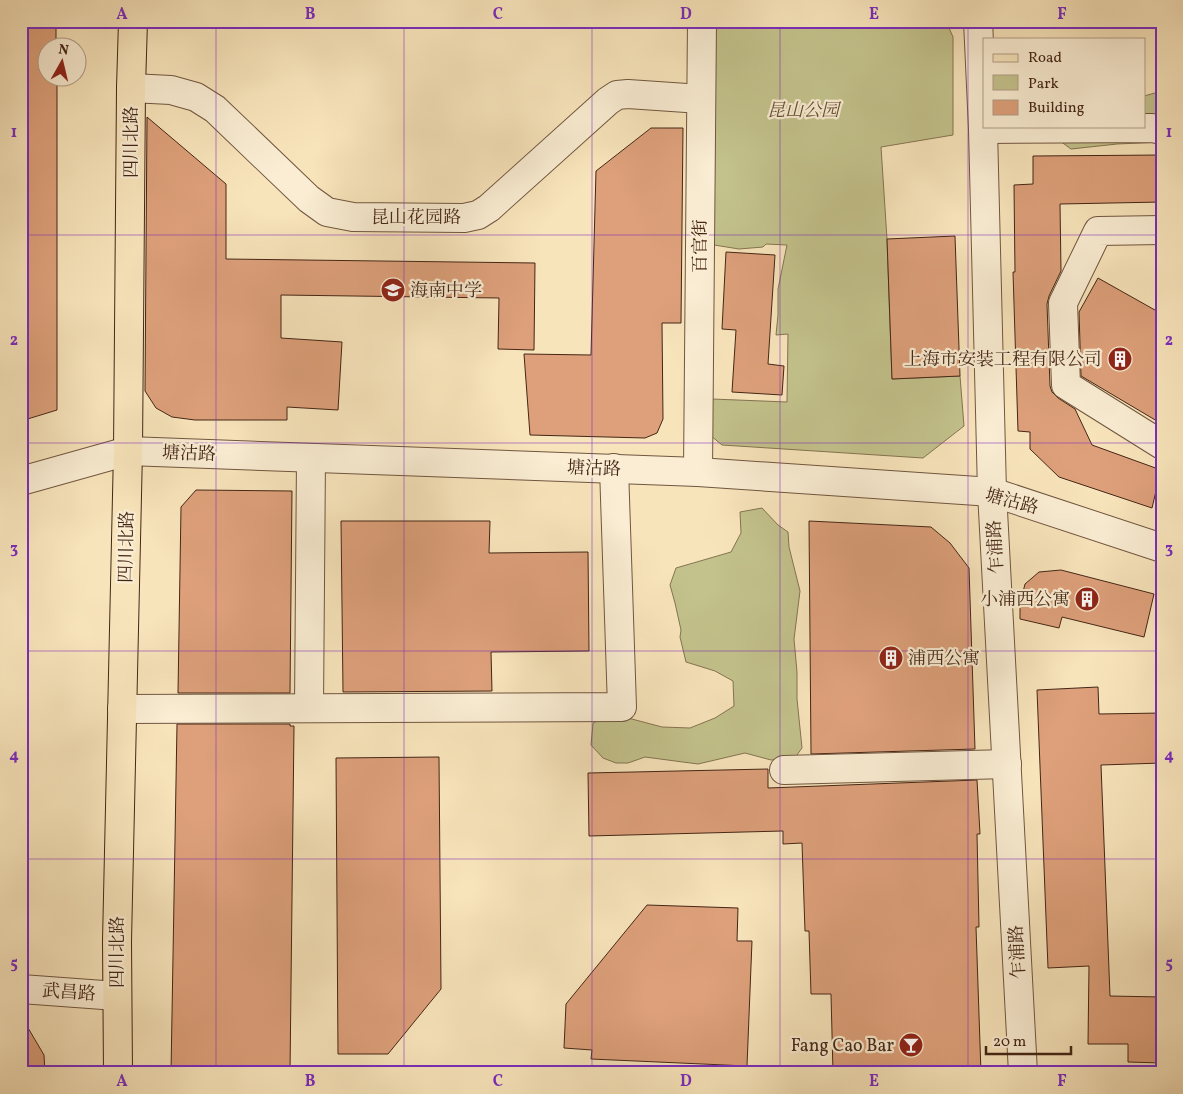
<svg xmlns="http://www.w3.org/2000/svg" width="1183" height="1094" font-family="Vollkorn,'Noto Serif SC',serif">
<rect width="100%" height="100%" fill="#f8e4bb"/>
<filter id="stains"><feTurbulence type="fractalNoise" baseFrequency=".004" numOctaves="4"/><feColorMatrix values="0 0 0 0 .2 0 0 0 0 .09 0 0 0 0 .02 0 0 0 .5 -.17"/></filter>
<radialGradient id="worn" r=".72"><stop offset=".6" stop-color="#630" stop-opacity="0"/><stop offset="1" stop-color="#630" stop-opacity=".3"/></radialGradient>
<g fill="#c3c28c" stroke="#847451">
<path d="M 711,21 L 946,21 L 953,37 L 953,135 L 881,147 L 887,239 L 892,379 L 960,376 L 964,426 L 923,458 L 722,445 L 710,435 L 712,399 L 787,402 L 788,334 L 776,335 L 778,315 L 778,289 L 787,245 L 766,244 L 763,247 L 739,249 L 708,244 Z"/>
<path d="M 1162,91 L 1162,142 L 1117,144 L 1071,149 L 1056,138 L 1144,126 L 1144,96 Z"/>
<path d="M 762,508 L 778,525 L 788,532 L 789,547 L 800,591 L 794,639 L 797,672 L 797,699 L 802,748 L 794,759 L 771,760 L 745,753 L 698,764 L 645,757 L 628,763 L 616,763 L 603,758 L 591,745 L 593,723 L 613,714 L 662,727 L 690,728 L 715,718 L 734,706 L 733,681 L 715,671 L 686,662 L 680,637 L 681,630 L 675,603 L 670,585 L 676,568 L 731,552 L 741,533 L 740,512 Z"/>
</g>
<g fill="#dda07a" stroke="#442616">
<path d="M 21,21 L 56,21 L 56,48 L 48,48 L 48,78 L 57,78 L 57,410 L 21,421 Z"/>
<path d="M 147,117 L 226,184 L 226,259 L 535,263 L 534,350 L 498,349 L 499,298 L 281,295 L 281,338 L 342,342 L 338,410 L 287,407 L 287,420 L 195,420 L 172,417 L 156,408 L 145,391 Z"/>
<path d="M 651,128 L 683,128 L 681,323 L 662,323 L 663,419 L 657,433 L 645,438 L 530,435 L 524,354 L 591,355 L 596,171 Z"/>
<path d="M 1162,155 L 1162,202 L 1060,204 L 1061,271 L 1049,296 L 1047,304 L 1050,386 L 1052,392 L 1058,398 L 1075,409 L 1092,445 L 1161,470 L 1152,508 L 1059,477 L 1030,449 L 1030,432 L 1018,431 L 1013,272 L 1015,272 L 1014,185 L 1033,184 L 1033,156 Z"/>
<path d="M 955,236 L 960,376 L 892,379 L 887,239 Z"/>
<path d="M 726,252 L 775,255 L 768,364 L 784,366 L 782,395 L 732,392 L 736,330 L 722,329 Z"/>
<path d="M 1098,278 L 1162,314 L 1162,424 L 1081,376 L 1079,312 Z"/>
<path d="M 196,490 L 292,491 L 290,693 L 178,693 L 181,507 Z"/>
<path d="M 341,521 L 490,521 L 489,553 L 588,552 L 589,651 L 491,652 L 492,691 L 343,692 Z"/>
<path d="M 809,521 L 931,527 L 950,543 L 969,568 L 975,749 L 811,754 Z"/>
<path d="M 1061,570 L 1154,594 L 1144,637 L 1062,617 L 1059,628 L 1020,619 L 1020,604 L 1025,584 L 1039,572 Z"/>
<path d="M 1098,687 L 1099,714 L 1162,713 L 1162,763 L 1101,765 L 1110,996 L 1162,997 L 1162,1063 L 1128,1062 L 1128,1044 L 1088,1044 L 1089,966 L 1048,968 L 1037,690 Z"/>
<path d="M 177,724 L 290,724 L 290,726 L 294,726 L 290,1073 L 171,1073 Z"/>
<path d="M 439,757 L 441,989 L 388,1054 L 338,1054 L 336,758 Z"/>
<path d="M 768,769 L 768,788 L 977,780 L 980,834 L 977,834 L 979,927 L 976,927 L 981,1073 L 833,1073 L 831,994 L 811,994 L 809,931 L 805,931 L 802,843 L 783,844 L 783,831 L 589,836 L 588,773 Z"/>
<path d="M 647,905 L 738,908 L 737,941 L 752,941 L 747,1066 L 591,1059 L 592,1050 L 564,1048 L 566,1004 Z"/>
<path d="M 21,1016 L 44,1055 L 45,1073 L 21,1073 Z"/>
</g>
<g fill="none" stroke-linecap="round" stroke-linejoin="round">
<defs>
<g id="minor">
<path d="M 978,21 L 983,129 L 992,492 L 1023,1073"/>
<path d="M 131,88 L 171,90 L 196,97 L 215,109 L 309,199 L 327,212 L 353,217 L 464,218 L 478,215 L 489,208 L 608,101 L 617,95 L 628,94 L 701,99"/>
<path d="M 983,129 L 1152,128 L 1162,130"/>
<path d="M 1162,230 L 1098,231 L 1063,303 L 1066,385 L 1162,445"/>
<path d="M 698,472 L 702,21"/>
<path d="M 21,481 L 128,451 L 698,472 L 992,492 L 1162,548"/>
<path d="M 309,708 L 311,458"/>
<path d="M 122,709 L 622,707 L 614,468"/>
<path d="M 784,770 L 1007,764"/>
<path d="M 21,989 L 117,996"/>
</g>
<path id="major" d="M 118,1073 L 117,941 L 128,451 L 131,88 L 133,21"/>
</defs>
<use href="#minor" stroke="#71563f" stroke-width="30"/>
<use href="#major" stroke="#442616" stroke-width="30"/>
<use href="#minor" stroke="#faedd3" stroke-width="28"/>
<use href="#major" stroke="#f8e4bb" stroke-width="28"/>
</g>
<path fill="none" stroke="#7b2cbf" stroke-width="1" stroke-opacity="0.55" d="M 216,21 L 216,1073M 404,21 L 404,1073M 592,21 L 592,1073M 780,21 L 780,1073M 968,21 L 968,1073M 21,235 L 1162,235M 21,443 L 1162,443M 21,651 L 1162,651M 21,859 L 1162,859"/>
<defs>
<symbol id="school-disc" viewBox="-11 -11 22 22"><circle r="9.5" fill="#8f2418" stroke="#faedd3"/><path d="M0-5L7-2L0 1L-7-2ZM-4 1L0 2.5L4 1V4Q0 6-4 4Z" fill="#fff"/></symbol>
<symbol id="building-disc" viewBox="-11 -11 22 22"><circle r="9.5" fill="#8f2418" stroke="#faedd3"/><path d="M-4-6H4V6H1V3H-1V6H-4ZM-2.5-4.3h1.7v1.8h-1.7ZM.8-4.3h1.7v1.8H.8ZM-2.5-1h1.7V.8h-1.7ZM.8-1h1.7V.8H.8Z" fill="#fff"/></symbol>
<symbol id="bar-disc" viewBox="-11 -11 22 22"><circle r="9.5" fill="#8f2418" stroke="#faedd3"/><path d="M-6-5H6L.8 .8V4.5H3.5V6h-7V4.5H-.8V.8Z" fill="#fff"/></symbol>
</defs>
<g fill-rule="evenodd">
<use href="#school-disc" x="379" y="276" width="28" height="28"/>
<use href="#building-disc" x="1106" y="345" width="28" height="28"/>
<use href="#building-disc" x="1073" y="585" width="28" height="28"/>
<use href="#building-disc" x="877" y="644" width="28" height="28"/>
<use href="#bar-disc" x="897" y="1031" width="28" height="28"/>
</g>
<g text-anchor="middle" stroke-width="4.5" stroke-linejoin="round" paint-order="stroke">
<g font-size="18" font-style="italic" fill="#644d34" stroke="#faedd3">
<text x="803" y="116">昆山公园</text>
</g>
<g font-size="18" fill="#442616" stroke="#faedd3">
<text transform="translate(131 142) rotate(-90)" y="6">四川北路</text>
<text x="416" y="223">昆山花园路</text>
<text transform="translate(700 246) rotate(-90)" y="6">百官街</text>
<text transform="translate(189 453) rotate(2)" y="6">塘沽路</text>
<text transform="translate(594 468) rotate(2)" y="6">塘沽路</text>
<text transform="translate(1012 501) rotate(15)" y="6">塘沽路</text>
<text transform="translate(126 547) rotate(-89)" y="6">四川北路</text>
<text transform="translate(995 547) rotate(-93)" y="6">乍浦路</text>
<text transform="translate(117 952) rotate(-90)" y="6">四川北路</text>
<text transform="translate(1017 952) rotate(-93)" y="6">乍浦路</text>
<text transform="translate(69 992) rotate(4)" y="6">武昌路</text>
</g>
<g font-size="18" fill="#442616" stroke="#faedd3" text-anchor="end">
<text x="410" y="296" text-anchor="start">海南中学</text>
<text x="1102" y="365">上海市安装工程有限公司</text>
<text x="1070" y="605">小浦西公寓</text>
<text x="908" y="664" text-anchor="start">浦西公寓</text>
<text x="894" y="1051">Fang Cao Bar</text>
</g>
</g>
<rect width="1183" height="1094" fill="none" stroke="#f8e4bb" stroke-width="55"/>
<rect x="983" y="38" width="162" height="90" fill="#faedd3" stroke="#b19d87"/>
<rect x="993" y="54" width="25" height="8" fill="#f8e4bb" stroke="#b19d87"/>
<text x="1028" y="62" font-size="15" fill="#442616">Road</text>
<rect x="993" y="75" width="25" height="15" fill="#c3c28c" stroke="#b19d87"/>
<text x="1028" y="88" font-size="15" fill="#442616">Park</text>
<rect x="993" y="100" width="25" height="15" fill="#dda07a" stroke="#b19d87"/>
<text x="1028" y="112" font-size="15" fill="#442616">Building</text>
<g transform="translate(62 62) rotate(8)"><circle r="24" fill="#faedd3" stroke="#b19d87"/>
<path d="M0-4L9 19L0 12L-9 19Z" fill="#8f2418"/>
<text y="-8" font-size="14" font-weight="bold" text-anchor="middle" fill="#442616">N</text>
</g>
<path d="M986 1046v8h85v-8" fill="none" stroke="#442616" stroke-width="2.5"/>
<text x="993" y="1046" font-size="15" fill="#442616" stroke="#faedd3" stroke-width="4" paint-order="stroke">20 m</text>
<rect x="28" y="28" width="1128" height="1038" fill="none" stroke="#7b2cbf" stroke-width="2"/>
<g font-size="16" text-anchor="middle" font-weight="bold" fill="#7b2cbf">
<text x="122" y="19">A</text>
<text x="310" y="19">B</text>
<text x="498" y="19">C</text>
<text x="686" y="19">D</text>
<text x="874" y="19">E</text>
<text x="1062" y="19">F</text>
<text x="14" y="137">1</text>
<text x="1169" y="137">1</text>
<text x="14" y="345">2</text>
<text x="1169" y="345">2</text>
<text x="14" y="553">3</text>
<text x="1169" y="553">3</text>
<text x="14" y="760">4</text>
<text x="1169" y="760">4</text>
<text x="14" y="968">5</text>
<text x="1169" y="968">5</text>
<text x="122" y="1086">A</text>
<text x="310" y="1086">B</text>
<text x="498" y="1086">C</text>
<text x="686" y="1086">D</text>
<text x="874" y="1086">E</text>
<text x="1062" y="1086">F</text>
</g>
<rect width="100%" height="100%" filter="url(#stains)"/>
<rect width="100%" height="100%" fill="url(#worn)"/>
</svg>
